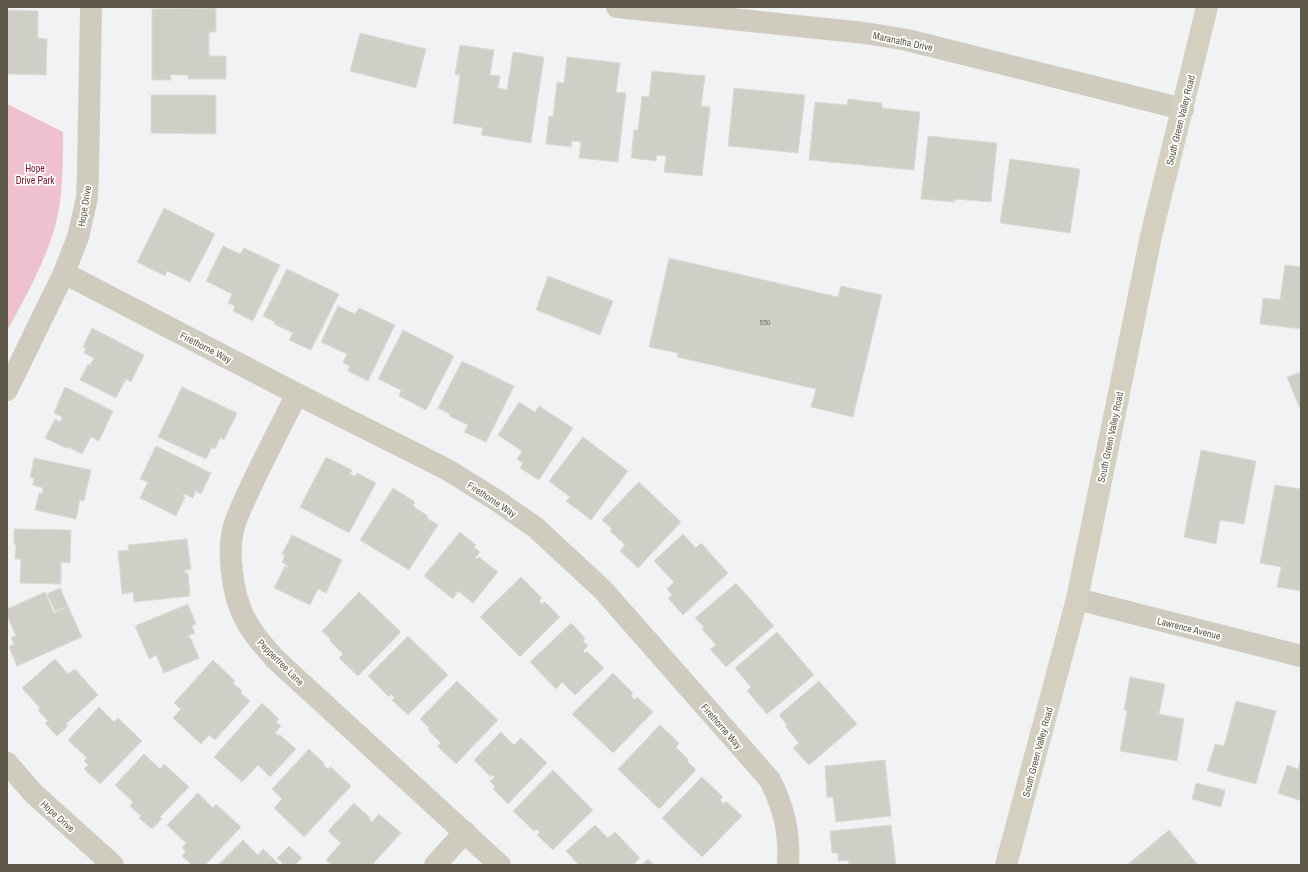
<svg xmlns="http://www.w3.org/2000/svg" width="1308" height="872" font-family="'Archivo Narrow',sans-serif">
<rect width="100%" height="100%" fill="#f1f2f3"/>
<path fill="#efc0cf" d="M 7,104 L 63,132 C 63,158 63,183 59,209 C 52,250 27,294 7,331 Z"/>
<g fill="#cfcfc8" stroke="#dcdcd5">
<path d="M 216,8 L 216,32 L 209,32 L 209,56 L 226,56 L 226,79 L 188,79 L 188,75 L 170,75 L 171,80 L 152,80 L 152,9 Z"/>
<path d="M 7,10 L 38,11 L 38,38 L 47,39 L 46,75 L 7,74 Z"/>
<path d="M 360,33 L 426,49 L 416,88 L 350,71 Z"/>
<path d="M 460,45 L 494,50 L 490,75 L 500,76 L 498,88 L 507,90 L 513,52 L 544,57 L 531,143 L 481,135 L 483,128 L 453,123 L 460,75 L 455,74 Z"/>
<path d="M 567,57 L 620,63 L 616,92 L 626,93 L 618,162 L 579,158 L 581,142 L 572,141 L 571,147 L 546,144 L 549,116 L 553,117 L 557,82 L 564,83 Z"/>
<path d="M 652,71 L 705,76 L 701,106 L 710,107 L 702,176 L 664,172 L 666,156 L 657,155 L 656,161 L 631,158 L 634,130 L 638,130 L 642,96 L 649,97 Z"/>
<path d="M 734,88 L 805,95 L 798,153 L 728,146 Z"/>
<path d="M 151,95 L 216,95 L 216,134 L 151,133 Z"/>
<path d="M 848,99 L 882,103 L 882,108 L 920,112 L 914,170 L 809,160 L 815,102 L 847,105 Z"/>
<path d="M 928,136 L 997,143 L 991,202 L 955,199 L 955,202 L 921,199 Z"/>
<path d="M 1010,159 L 1080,169 L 1070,233 L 1000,223 Z"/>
<path d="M 164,208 L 215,234 L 190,282 L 167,271 L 165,276 L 137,262 Z"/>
<path d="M 223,246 L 240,254 L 244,248 L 280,265 L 253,321 L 233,311 L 235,306 L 228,303 L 232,294 L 206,281 Z"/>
<path d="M 669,258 L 838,297 L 841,286 L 882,295 L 853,417 L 811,407 L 816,389 L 677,357 L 678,353 L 649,347 Z"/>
<path d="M 1285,265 L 1301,267 L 1301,329 L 1260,324 L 1263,298 L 1280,300 Z"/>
<path d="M 287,269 L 339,294 L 311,350 L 289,340 L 293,333 L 274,324 L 275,322 L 263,316 Z"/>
<path d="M 548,276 L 613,301 L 600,335 L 536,310 Z"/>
<path d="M 338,306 L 355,314 L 359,308 L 395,325 L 368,381 L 348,371 L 350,366 L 343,363 L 347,354 L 321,342 Z"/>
<path d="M 92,328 L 144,355 L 131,382 L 126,379 L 116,398 L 80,380 L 88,364 L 90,365 L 94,358 L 84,353 L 86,348 L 83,347 Z"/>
<path d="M 403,330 L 454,356 L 426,410 L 399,396 L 401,390 L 378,379 Z"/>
<path d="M 462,361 L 514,386 L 486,442 L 464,432 L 468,425 L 449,416 L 450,414 L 438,408 Z"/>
<path d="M 1301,372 L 1301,411 L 1287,377 Z"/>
<path d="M 65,387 L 113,411 L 99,441 L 91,437 L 82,454 L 68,447 L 66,448 L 45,438 L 55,419 L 60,422 L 62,417 L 54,413 Z"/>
<path d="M 182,387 L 237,413 L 224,440 L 220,438 L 215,449 L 212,447 L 206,459 L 158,437 Z"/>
<path d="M 519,402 L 535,412 L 539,406 L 573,428 L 539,480 L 520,468 L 523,463 L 517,459 L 522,451 L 498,435 Z"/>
<path d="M 583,437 L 628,471 L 591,520 L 566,501 L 570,497 L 549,481 Z"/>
<path d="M 156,446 L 211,473 L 201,494 L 196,491 L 193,498 L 184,494 L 183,496 L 185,497 L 176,516 L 140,498 L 148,482 L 140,479 Z"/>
<path d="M 1201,450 L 1256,461 L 1244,524 L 1220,520 L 1216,544 L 1184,537 Z"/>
<path d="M 326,457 L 352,470 L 350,474 L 355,476 L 357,473 L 376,483 L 349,533 L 300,507 Z"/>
<path d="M 34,458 L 91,470 L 84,501 L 80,500 L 76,519 L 35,510 L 39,493 L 42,494 L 43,488 L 33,485 L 34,478 L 30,478 Z"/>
<path d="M 639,482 L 681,522 L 638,568 L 620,551 L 625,545 L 610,531 L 612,529 L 602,520 Z"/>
<path d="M 1275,485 L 1301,489 L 1301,591 L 1277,587 L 1281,567 L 1260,563 Z"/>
<path d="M 393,488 L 415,502 L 413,506 L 428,516 L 427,518 L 438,525 L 409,570 L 360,540 Z"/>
<path d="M 14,529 L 71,530 L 70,563 L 61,562 L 61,584 L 20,583 L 21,559 L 15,559 L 16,544 L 14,545 Z"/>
<path d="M 460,532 L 476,545 L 474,547 L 480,552 L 475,558 L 477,559 L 479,557 L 498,572 L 473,603 L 458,591 L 453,599 L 424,576 Z"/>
<path d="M 683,534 L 696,548 L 701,543 L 728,573 L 683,615 L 668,598 L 672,595 L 667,589 L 674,582 L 654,561 Z"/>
<path d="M 292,535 L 342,560 L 326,593 L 318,589 L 310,605 L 274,588 L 285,566 L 288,568 L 288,566 L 282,562 L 285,555 L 282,554 Z"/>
<path d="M 187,539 L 191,570 L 185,570 L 185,573 L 188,573 L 190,596 L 134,602 L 133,592 L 122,594 L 118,551 L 129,550 L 128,545 Z"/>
<path d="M 521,577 L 542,598 L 539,601 L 542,604 L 545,602 L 560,617 L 520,657 L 480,617 Z"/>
<path d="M 736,583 L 774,626 L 726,667 L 710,649 L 716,645 L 702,629 L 704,627 L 695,618 Z"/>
<path d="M 60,588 L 68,606 L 55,611 L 47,594 Z"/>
<path d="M 45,592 L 54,613 L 68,606 L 82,637 L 17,666 L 9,647 L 14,644 L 11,638 L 16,636 L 7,615 L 7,609 Z"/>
<path d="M 359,592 L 401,632 L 358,676 L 339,658 L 343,654 L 330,641 L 331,640 L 322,631 Z"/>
<path d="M 188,604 L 196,624 L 192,626 L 195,633 L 188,636 L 189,638 L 190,637 L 199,658 L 164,673 L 156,655 L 149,659 L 135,626 Z"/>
<path d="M 571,623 L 585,638 L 583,641 L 588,646 L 583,651 L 585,653 L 587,651 L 604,668 L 575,695 L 562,682 L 556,689 L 530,662 Z"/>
<path d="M 777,632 L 814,675 L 767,714 L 747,691 L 751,687 L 735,668 Z"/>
<path d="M 408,636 L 448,675 L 408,715 L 392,700 L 395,698 L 391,694 L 389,697 L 368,676 Z"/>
<path d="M 55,659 L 68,674 L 75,669 L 98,695 L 66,724 L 68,726 L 57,736 L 45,723 L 48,721 L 38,710 L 40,708 L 22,688 Z"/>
<path d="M 213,660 L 235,681 L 233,683 L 242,691 L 241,693 L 250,701 L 215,740 L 209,735 L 201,744 L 173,718 L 181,709 L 174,703 Z"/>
<path d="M 613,673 L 633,693 L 631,696 L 635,700 L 637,697 L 653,712 L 613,753 L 572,714 Z"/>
<path d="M 1130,677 L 1165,684 L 1159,714 L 1184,719 L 1177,761 L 1120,751 L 1127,711 L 1124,710 Z"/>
<path d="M 457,681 L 498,720 L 456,764 L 437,746 L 441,743 L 428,730 L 429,728 L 420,719 Z"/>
<path d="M 819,681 L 857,724 L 809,765 L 793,748 L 799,743 L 785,726 L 787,725 L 779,715 Z"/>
<path d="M 1236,701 L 1276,711 L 1256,784 L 1207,771 L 1215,744 L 1224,746 Z"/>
<path d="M 262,703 L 279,719 L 276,722 L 281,726 L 275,733 L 279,736 L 279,734 L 296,749 L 270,777 L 258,765 L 242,782 L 214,757 Z"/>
<path d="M 99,707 L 114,722 L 118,718 L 142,741 L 100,784 L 84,769 L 88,765 L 84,761 L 87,758 L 68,740 Z"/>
<path d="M 660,725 L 679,743 L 676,747 L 689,760 L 687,761 L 696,770 L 659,809 L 618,769 Z"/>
<path d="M 501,732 L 514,745 L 521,738 L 547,763 L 508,804 L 493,789 L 495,787 L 490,781 L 495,777 L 493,775 L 491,777 L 474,760 Z"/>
<path d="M 309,749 L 325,764 L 323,765 L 328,769 L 331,767 L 351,786 L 304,837 L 274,808 L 282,799 L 272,789 Z"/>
<path d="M 144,754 L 160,769 L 164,764 L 189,787 L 160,817 L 162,819 L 152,829 L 139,818 L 141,816 L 130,806 L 133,802 L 115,785 Z"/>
<path d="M 1301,758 L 1301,801 L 1278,793 L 1287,765 L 1298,769 Z"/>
<path d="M 885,760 L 891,816 L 836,822 L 833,797 L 827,797 L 825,766 Z"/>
<path d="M 553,770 L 593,810 L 553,850 L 537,835 L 540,832 L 536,829 L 534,831 L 513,811 Z"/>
<path d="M 702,777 L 723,797 L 720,800 L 724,804 L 726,801 L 742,816 L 702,857 L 662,818 Z"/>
<path d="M 1196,783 L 1225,790 L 1221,807 L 1192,799 Z"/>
<path d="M 198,793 L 213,808 L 216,804 L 241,827 L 205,865 L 192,865 L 182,856 L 186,851 L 182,848 L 186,843 L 167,825 Z"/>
<path d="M 354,803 L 370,818 L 369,819 L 372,822 L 379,814 L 401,833 L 372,865 L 332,865 L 326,860 L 341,843 L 328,831 Z"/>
<path d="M 595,825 L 608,838 L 615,832 L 640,858 L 633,865 L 579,865 L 566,851 Z"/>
<path d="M 891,825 L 896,865 L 849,865 L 848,860 L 838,861 L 838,853 L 832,853 L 830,831 Z"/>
<path d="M 1169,830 L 1198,865 L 1127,865 Z"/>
<path d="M 243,840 L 258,855 L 263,849 L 280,865 L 218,865 Z"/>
<path d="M 289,846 L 302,858 L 295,865 L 284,865 L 277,858 Z"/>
<path d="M 648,859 L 654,865 L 642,865 Z"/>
</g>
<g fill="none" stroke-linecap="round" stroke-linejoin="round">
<g stroke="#cfcbbe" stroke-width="22">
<path d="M 617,7 L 865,33 L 907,40 L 1183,109"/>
<path d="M 64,273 L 297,394 L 448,470 L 496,500 L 535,527 L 603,590 L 770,780 C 784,808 790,833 788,865"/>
<path d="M 7,390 L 64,273 L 78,237 L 87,198 L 88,171 L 91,7"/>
<path d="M 297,394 C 282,424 266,454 252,484 C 246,497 239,511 234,526 C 227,551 232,591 243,615 C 251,632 263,645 275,659 L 500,865"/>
<path d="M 1077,599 L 1301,656"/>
<path d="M 7,763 L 33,793 L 113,865"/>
<path d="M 435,865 L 465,832"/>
</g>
<path stroke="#d4d0bf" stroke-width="22" d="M 1006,865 L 1077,599 L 1151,236 L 1207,7"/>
</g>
<g text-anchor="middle" stroke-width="3.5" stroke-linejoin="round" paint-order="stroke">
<g font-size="8" fill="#7a7668">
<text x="765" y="325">550</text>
</g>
<g font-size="10" fill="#5e5948" stroke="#fff">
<text transform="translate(903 41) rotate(12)" y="4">Maranatha Drive</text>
<text transform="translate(1180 120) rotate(-76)" y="4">South Green Valley Road</text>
<text transform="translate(84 206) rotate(-81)" y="4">Hope Drive</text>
<text transform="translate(206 347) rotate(27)" y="4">Firethorne Way</text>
<text transform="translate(1110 437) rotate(-78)" y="4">South Green Valley Road</text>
<text transform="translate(492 499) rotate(33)" y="4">Firethorne Way</text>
<text transform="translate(1189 628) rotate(14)" y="4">Lawrence Avenue</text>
<text transform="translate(281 662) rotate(45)" y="4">Peppertree Lane</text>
<text transform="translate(722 726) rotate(49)" y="4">Firethorne Way</text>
<text transform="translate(1037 752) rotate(-75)" y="4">South Green Valley Road</text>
<text transform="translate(58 816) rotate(42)" y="4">Hope Drive</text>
</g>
<g font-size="10" fill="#80182e" stroke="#fff">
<text x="35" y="172">Hope<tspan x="35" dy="12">Drive Park</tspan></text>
</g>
</g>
<rect width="1308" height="872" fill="none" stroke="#5e5948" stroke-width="16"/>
</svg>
